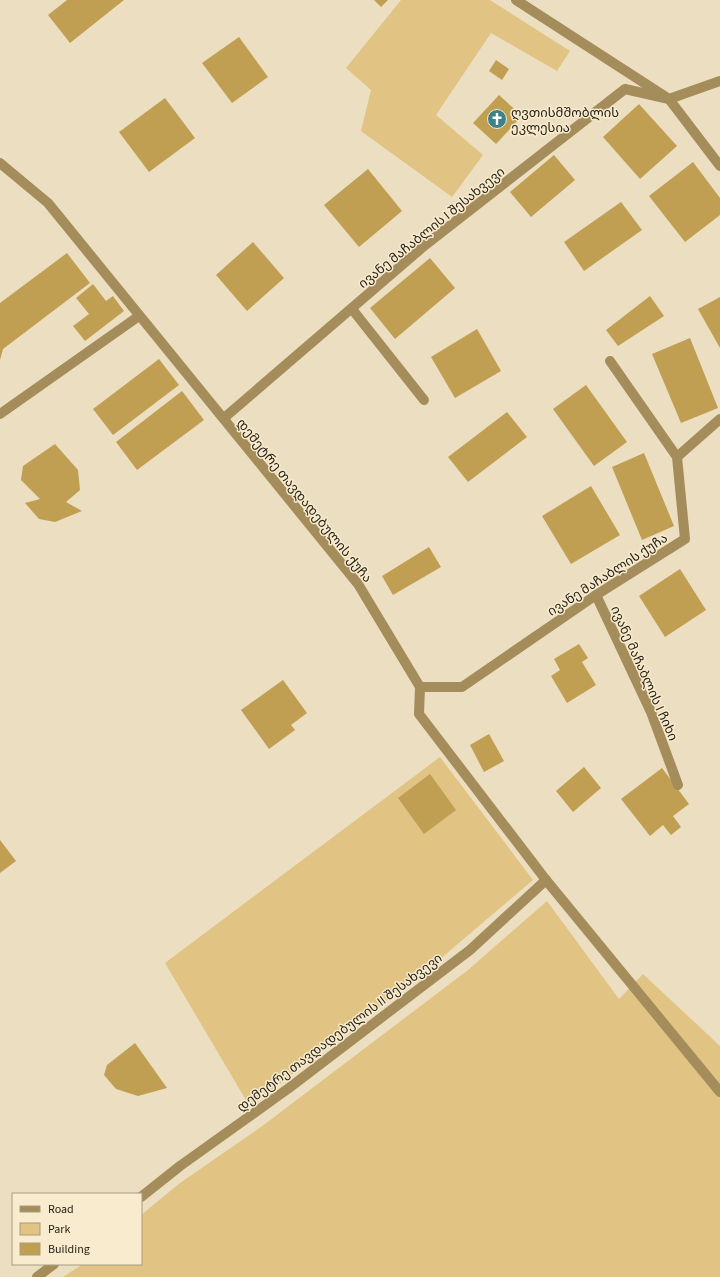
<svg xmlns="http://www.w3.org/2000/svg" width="720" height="1277" font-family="'Source Sans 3','Noto Sans Georgian',sans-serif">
<rect width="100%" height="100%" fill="#ecdec0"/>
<g fill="#e1c483">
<path d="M 401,0 L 490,0 L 570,51 L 557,71 L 491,33 L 436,115 L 483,155 L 452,197 L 361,131 L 371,90 L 346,68 Z"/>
<path d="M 440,757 L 533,880 L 439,960 L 250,1107 L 165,963 Z"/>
<path d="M 547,901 L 619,999 L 643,974 L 720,1046 L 720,1277 L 63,1277 L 83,1264 L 141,1264 L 141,1215 L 180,1183 L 261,1127 L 468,970 Z"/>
</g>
<g fill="#c09f53">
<path d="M 67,0 L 124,0 L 70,43 L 48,15 Z"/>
<path d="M 374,0 L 388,0 L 381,7 Z"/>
<path d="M 239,37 L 268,77 L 232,103 L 202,63 Z"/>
<path d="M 496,60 L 509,69 L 502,80 L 489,71 Z"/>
<path d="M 499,95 L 522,116 L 496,144 L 473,123 Z"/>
<path d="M 165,98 L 195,138 L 149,172 L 119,132 Z"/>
<path d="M 639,104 L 677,146 L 640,179 L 603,137 Z"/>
<path d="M 554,155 L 575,180 L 531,217 L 510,192 Z"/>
<path d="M 693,162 L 720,198 L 720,215 L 685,242 L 649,196 Z"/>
<path d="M 368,169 L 402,211 L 359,247 L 324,205 Z"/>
<path d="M 621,202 L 642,230 L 584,271 L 564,242 Z"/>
<path d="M 253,242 L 284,278 L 247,311 L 216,275 Z"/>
<path d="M 67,253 L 90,283 L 3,349 L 0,360 L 0,303 Z"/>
<path d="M 430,258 L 455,288 L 395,339 L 370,308 Z"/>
<path d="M 93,284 L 106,301 L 113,296 L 124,311 L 85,341 L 73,326 L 89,314 L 76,298 Z"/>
<path d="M 650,296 L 664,316 L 618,346 L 606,330 Z"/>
<path d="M 720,297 L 720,348 L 698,309 Z"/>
<path d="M 477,329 L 501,371 L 455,398 L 431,357 Z"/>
<path d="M 690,338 L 718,408 L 681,423 L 652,354 Z"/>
<path d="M 159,359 L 179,385 L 113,435 L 93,409 Z"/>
<path d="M 586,385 L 627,442 L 594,466 L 553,409 Z"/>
<path d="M 182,391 L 204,420 L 137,470 L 116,442 Z"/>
<path d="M 507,412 L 527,437 L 468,482 L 448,457 Z"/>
<path d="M 55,444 L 78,470 L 80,490 L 66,502 L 82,511 L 55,522 L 39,519 L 25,503 L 40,499 L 21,480 L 23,466 Z"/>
<path d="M 644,453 L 674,526 L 642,540 L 612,467 Z"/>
<path d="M 591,486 L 620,535 L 571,564 L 542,516 Z"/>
<path d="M 429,547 L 441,567 L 393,595 L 382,576 Z"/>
<path d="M 680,569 L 706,610 L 665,637 L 639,596 Z"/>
<path d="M 579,644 L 588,658 L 582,662 L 596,685 L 567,703 L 551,676 L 560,670 L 554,659 Z"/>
<path d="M 283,680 L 307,713 L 291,725 L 295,730 L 269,749 L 241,710 Z"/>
<path d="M 489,734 L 504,761 L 484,772 L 470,745 Z"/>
<path d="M 584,767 L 601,788 L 573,812 L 556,791 Z"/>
<path d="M 662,768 L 689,804 L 673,816 L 681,827 L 671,835 L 663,825 L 650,836 L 621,799 Z"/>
<path d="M 430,774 L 456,810 L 424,834 L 398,798 Z"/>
<path d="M 0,840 L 16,861 L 0,873 Z"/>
<path d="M 135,1043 L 167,1088 L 138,1096 L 116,1089 L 104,1075 L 107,1065 Z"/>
</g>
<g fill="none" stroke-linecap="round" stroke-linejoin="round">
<g stroke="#a48d5a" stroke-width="10">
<path d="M 516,0 L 669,99 L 720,166"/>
<path d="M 669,99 L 720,81"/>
<path d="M 0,163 L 48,203 L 358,584 L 420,687 L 419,714 L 546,880 L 720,1092"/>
<path d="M 352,309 L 424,400"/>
<path d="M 610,361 L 677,457"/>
<path d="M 0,414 L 139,316"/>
<path d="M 224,418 L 424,246 L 625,89 L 669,99"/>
<path d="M 596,595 L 651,712 L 678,785"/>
<path d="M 420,687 L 462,687 L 596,595 L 685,539 L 677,457 L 720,419"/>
<path d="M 141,1197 L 180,1166 L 289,1088 L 470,950 L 546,880"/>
<path d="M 37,1277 L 54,1264"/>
</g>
</g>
<defs>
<symbol id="church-disc" viewBox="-11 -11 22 22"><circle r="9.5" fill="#3b828b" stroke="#f9ebcd"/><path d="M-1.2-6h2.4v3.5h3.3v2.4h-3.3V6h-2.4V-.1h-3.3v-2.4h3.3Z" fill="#fff"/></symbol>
</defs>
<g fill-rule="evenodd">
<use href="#church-disc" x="486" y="108" width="22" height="22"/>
</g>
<g text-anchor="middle" stroke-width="3" stroke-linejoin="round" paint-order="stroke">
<g font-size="13" fill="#272217" stroke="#f9ebcd" text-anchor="start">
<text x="511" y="117">ღვთისმშობლის<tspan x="511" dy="15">ეკლესია</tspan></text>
</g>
<g font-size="13" fill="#272217" stroke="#f9ebcd">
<text transform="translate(431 227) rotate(-39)" y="5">ივანე მაჩაბლის I შესახვევი</text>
<text transform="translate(305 500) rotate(51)" y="5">დემეტრე თავდადებულის ქუჩა</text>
<text transform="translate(607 574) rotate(-33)" y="5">ივანე მაჩაბლის ქუჩა</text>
<text transform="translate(645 673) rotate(66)" y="5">ივანე მაჩაბლის I ჩიხი</text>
<text transform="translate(339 1032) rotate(-37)" y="5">დემეტრე თავდადებულის II შესახვევი</text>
</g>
</g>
<rect x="12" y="1193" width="130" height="72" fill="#f9ebcd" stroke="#a59b84"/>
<rect x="20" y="1206" width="20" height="6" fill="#a48d5a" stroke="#a59b84"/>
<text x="48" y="1213" font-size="12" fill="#272217">Road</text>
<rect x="20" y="1223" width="20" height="12" fill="#e1c483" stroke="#a59b84"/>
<text x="48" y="1233" font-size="12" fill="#272217">Park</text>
<rect x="20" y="1243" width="20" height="12" fill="#c09f53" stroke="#a59b84"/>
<text x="48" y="1253" font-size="12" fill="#272217">Building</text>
</svg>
